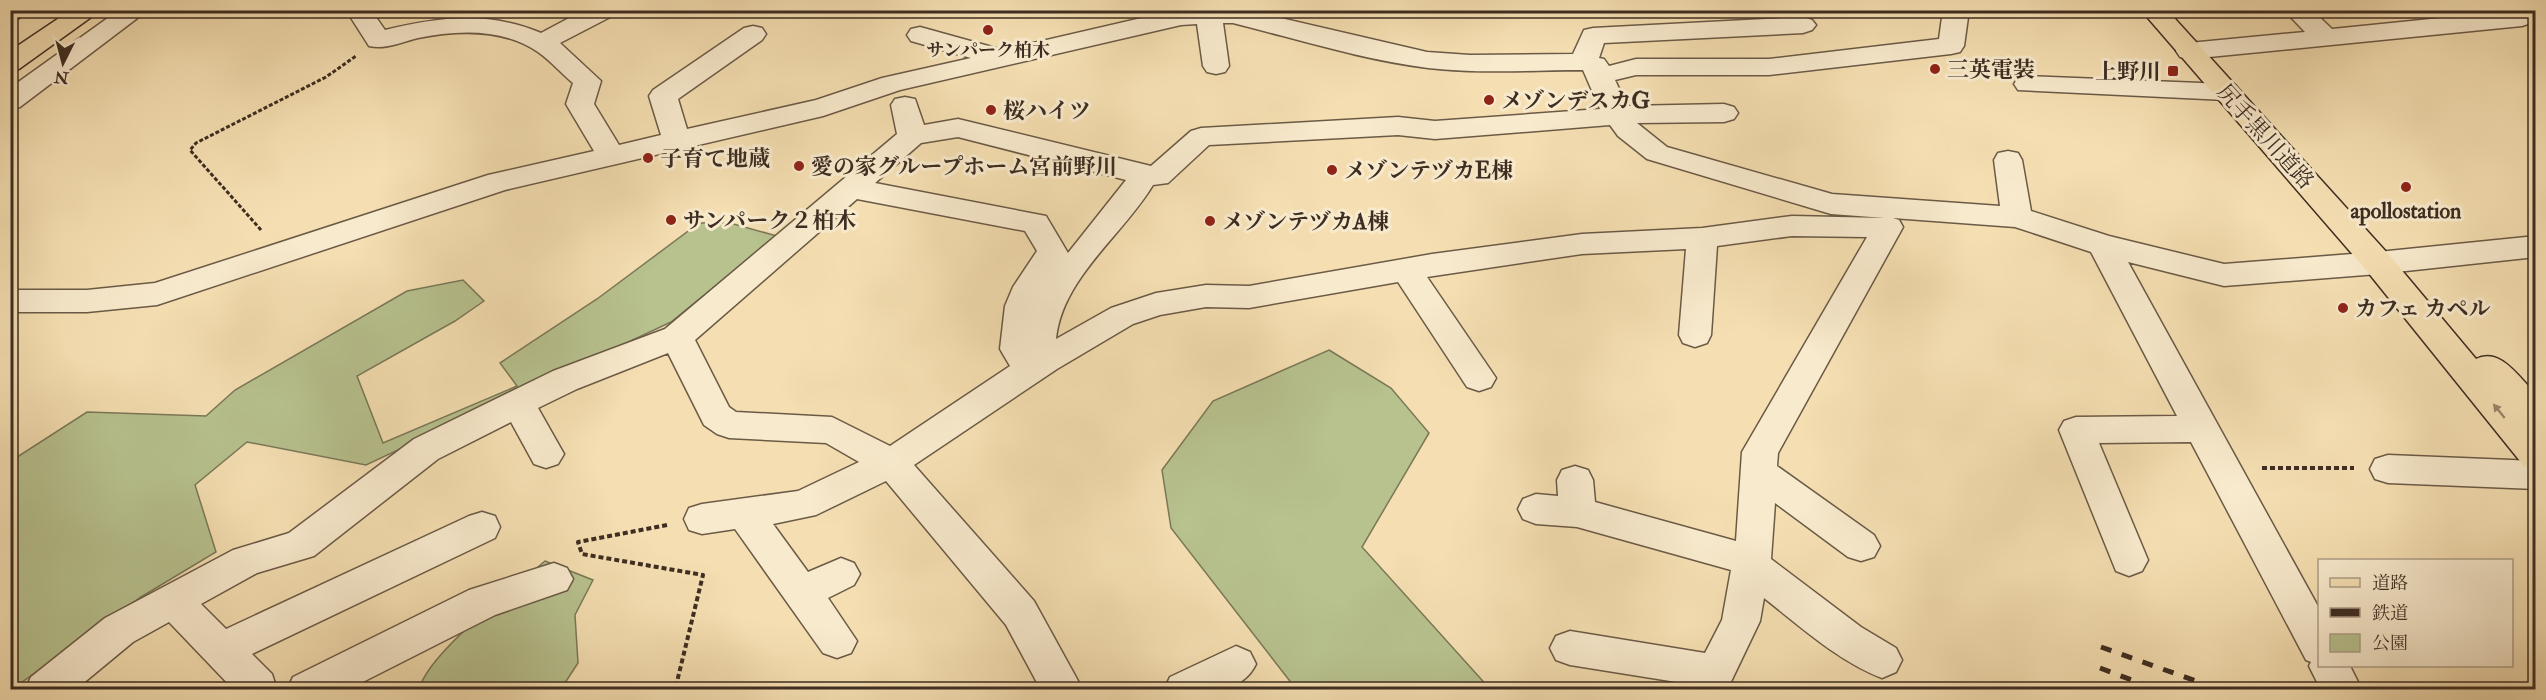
<svg xmlns="http://www.w3.org/2000/svg" width="2546" height="700" font-family="'IM FELL Double Pica','Noto Serif JP',serif">
<rect width="100%" height="100%" fill="#f5dfb2"/>
<filter id="stains"><feTurbulence type="fractalNoise" baseFrequency=".00333" numOctaves="4"/><feColorMatrix values="0 0 0 0 .2 0 0 0 0 .09 0 0 0 0 .02 0 0 0 .5 -.17"/></filter>
<radialGradient id="worn" r=".72"><stop offset=".6" stop-color="#630" stop-opacity="0"/><stop offset="1" stop-color="#630" stop-opacity=".3"/></radialGradient>
<g fill="#b7c28f" stroke="#7a7858" stroke-width="1.5">
<path d="M 699,223 L 730,223 L 777,236 L 671,322 L 366,465 L 247,442 L 195,485 L 216,552 L 141,597 L 11,690 L 11,461 L 87,412 L 206,416 L 235,390 L 407,291 L 463,280 L 484,301 L 455,321 L 357,376 L 383,443 L 517,386 L 500,363 L 597,299 Z"/>
<path d="M 1329,350 L 1391,388 L 1429,433 L 1362,547 L 1490,689 L 1296,689 L 1171,528 L 1162,470 L 1213,401 Z"/>
<path d="M 545,561 L 593,580 L 575,615 L 578,663 L 561,689 L 419,690 C 426,655 515,587 545,561 Z"/>
</g>
<g fill="none" stroke-linecap="round" stroke-linejoin="round">
<defs>
<g id="minor">
<path d="M 119,10 L 148,10 L 20,107 L 10,109 L 10,88 Z"/>
<path d="M 346,10 L 371,10 L 385,30 C 438,17 489,11 541,33 L 584,10 L 617,10 L 614,15 L 560,43 L 601,81 L 594,104 L 619,145 L 661,135 L 649,96 L 653,90 L 744,28 L 753,26 L 762,28 L 766,34 L 762,40 L 678,99 L 687,129 L 816,100 L 882,78 L 971,58 L 911,41 L 907,35 L 911,29 L 920,27 L 1003,50 L 1176,10 L 1246,10 L 1427,52 L 1470,55 L 1573,54 L 1584,30 L 1593,28 L 1803,17 L 1812,20 L 1816,25 L 1812,30 L 1803,33 L 1604,43 L 1599,58 L 1604,59 L 1609,66 L 1636,59 L 1769,59 L 1939,39 L 1943,10 L 1969,10 L 1964,46 L 1960,52 L 1951,54 L 1769,75 L 1636,75 L 1615,80 L 1627,106 L 1724,104 L 1734,107 L 1738,113 L 1734,119 L 1724,122 L 1637,123 L 1667,147 L 1832,194 L 2000,206 L 1994,160 L 1998,153 L 2008,151 L 2018,153 L 2022,160 L 2031,211 L 2109,236 L 2224,264 L 2378,252 L 2536,236 L 2536,257 L 2378,274 L 2224,286 L 2128,262 L 2320,610 L 2320,666 L 2350,666 L 2362,690 L 2321,690 L 2309,666 L 2311,662 L 2306,660 L 2191,442 L 2099,443 L 2148,560 L 2142,571 L 2129,576 L 2116,571 L 2059,430 L 2064,421 L 2076,417 L 2177,416 L 2091,252 L 2015,227 L 1893,218 L 1899,220 L 1903,227 L 1778,453 L 1777,466 L 1874,535 L 1880,546 L 1874,557 L 1861,561 L 1848,557 L 1775,503 L 1771,559 L 1861,627 L 1896,648 L 1902,660 L 1896,672 L 1882,678 C 1838,661 1801,627 1764,598 L 1760,621 L 1727,690 L 1686,690 L 1689,684 L 1570,665 L 1556,660 L 1550,648 L 1556,636 L 1570,631 L 1705,653 L 1722,620 L 1731,570 L 1577,527 L 1536,524 L 1523,519 L 1518,509 L 1523,499 L 1536,494 L 1558,496 L 1557,480 L 1562,470 L 1575,466 L 1588,470 L 1593,480 L 1595,502 L 1736,541 L 1742,452 L 1867,237 L 1792,236 L 1717,246 L 1711,335 L 1707,343 L 1695,347 L 1683,343 L 1679,335 L 1686,249 L 1582,254 L 1427,277 L 1496,378 L 1491,387 L 1479,391 L 1467,387 L 1398,282 L 1249,308 L 1206,307 L 1160,315 L 1133,324 L 1057,369 L 914,465 L 1034,601 L 1083,690 L 1041,690 L 1006,625 L 886,481 L 816,515 L 773,524 L 808,572 L 841,558 L 854,563 L 860,574 L 854,585 L 828,598 L 857,641 L 851,653 L 837,658 L 823,653 L 735,529 L 702,534 L 689,530 L 684,519 L 689,508 L 702,504 L 798,491 L 859,462 L 826,443 L 729,438 L 717,434 L 704,425 L 668,353 L 577,389 L 538,408 L 564,454 L 558,464 L 546,468 L 534,464 L 511,422 L 438,459 L 314,556 L 257,573 L 201,604 L 226,629 L 469,516 L 482,512 L 495,516 L 500,527 L 495,538 L 252,654 L 272,674 L 277,690 L 234,690 L 169,622 L 133,642 L 75,690 L 25,690 L 31,677 L 105,618 L 233,550 L 289,533 L 414,439 L 553,371 L 665,329 L 897,134 L 891,105 L 895,99 L 905,97 L 915,99 L 924,125 L 958,119 L 1151,166 L 1191,131 L 1201,128 L 1398,117 L 1435,121 L 1600,109 L 1583,70 C 1532,70 1479,74 1428,68 C 1363,60 1297,39 1233,23 L 1223,23 L 1229,66 L 1225,72 L 1216,74 L 1207,72 L 1203,66 L 1197,24 L 1181,25 L 900,90 L 823,116 L 505,190 L 157,305 L 87,312 L 10,312 L 10,290 L 87,290 L 155,283 L 488,175 L 594,151 L 566,104 L 573,83 C 561,73 551,61 538,52 C 503,28 458,30 418,38 C 402,42 385,50 369,46 ZM 1610,125 L 1618,136 L 1647,159 L 1831,214 L 1885,218 L 1792,216 L 1702,228 L 1582,234 L 1432,254 L 1249,286 L 1206,285 L 1156,293 L 1111,308 L 1056,339 C 1062,278 1123,235 1153,185 L 1168,183 L 1209,145 L 1398,135 L 1435,139 ZM 958,137 L 1126,180 L 1068,253 L 1046,216 L 875,183 L 921,143 ZM 857,199 L 1025,231 L 1037,251 L 1013,287 L 1005,306 L 1000,349 L 1010,366 L 890,446 L 832,417 L 736,412 L 729,407 L 695,340 Z"/>
<path d="M 2284,10 L 2312,10 L 2332,29 L 2520,10 L 2531,13 L 2535,18 L 2531,23 L 2522,26 L 2189,59 L 2180,57 L 2176,51 L 2180,45 L 2189,43 L 2305,32 Z"/>
<path d="M 2028,76 L 2226,84 L 2236,86 L 2240,92 L 2236,98 L 2226,100 L 2018,90 L 2014,84 L 2018,78 Z"/>
<path d="M 2388,455 L 2536,461 L 2536,489 L 2388,483 L 2375,479 L 2370,469 L 2375,459 Z"/>
<path d="M 554,563 L 567,568 L 573,579 L 567,590 L 495,615 L 347,690 L 287,690 L 293,677 L 469,590 Z"/>
<path d="M 1236,646 L 1250,652 L 1256,664 C 1240,698 1196,690 1164,690 L 1170,677 Z"/>
</g>
<path id="major" d="M 2141,10 L 2167,10 L 2389,255 L 2476,359 C 2501,347 2519,378 2536,394 L 2536,470 L 2524,466 L 2367,271 Z"/>
<g id="highway">
<path d="M 10,10 L 26,10 L 19,18 L 10,21 Z"/>
<path d="M 71,10 L 101,10 L 19,69 L 10,71 L 10,51 Z"/>
</g>
</defs>
<use href="#minor" stroke="#6b5a46" stroke-width="3"/>
<use href="#major" stroke="#3d2d22" stroke-width="3"/>
<use href="#highway" stroke="#3d2d22" stroke-width="3"/>
<path stroke="#3d2d22" stroke-width="3" stroke-dasharray="4 2" stroke-linecap="butt" d="M 261,230 L 190,150 L 196,143 L 326,77 L 356,56"/>
<g stroke="#3d2d22" stroke-width="4" stroke-dasharray="5 3" stroke-linecap="butt">
<path d="M 2262,468 L 2354,468"/>
<path d="M 667,525 L 578,542 L 582,554 L 703,575 L 675,690"/>
</g>
<use href="#minor" fill="#f8eacd" fill-rule="evenodd"/>
<use href="#major" fill="#f5dfb2" fill-rule="evenodd"/>
<use href="#highway" fill="#f5dfb2" fill-rule="evenodd"/>
<g stroke="#3d2d22" stroke-width="5" stroke-dasharray="11 11" stroke-linecap="butt">
<path d="M 2101,647 L 2221,690"/>
<path d="M 2100,668 L 2158,690"/>
</g>
</g>
<defs><path id="oneway-solid" d="M-6-.8H1V-3.2L6.5 0L1 3.2V.8H-6Z" transform="scale(1.5)"/></defs>
<use fill="#99866a" href="#oneway-solid" transform="translate(2499 411) rotate(-129)"/>
<g fill="#8f2418" stroke="#f8eacd" stroke-width="2">
<circle cx="988" cy="30" r="6"/>
<circle cx="1935" cy="69" r="6"/>
<rect x="2167" y="65" width="12" height="12" rx="3"/>
<circle cx="1489" cy="100" r="6"/>
<circle cx="991" cy="110" r="6"/>
<circle cx="648" cy="158" r="6"/>
<circle cx="799" cy="166" r="6"/>
<circle cx="1332" cy="170" r="6"/>
<circle cx="2406" cy="187" r="6"/>
<circle cx="671" cy="220" r="6"/>
<circle cx="1210" cy="221" r="6"/>
<circle cx="2343" cy="308" r="6"/>
</g>
<g text-anchor="middle" stroke-width="6" stroke-linejoin="round" paint-order="stroke">
<g font-size="18" font-weight="bold" fill="#3d2d22" stroke="#f8eacd">
<text x="988" y="56">サンパーク柏木</text>
</g>
<g font-size="22" font-weight="bold" fill="#3d2d22" stroke="#f8eacd" text-anchor="start">
<text x="1947" y="77">三英電装</text>
<text x="2161" y="79" text-anchor="end">上野川</text>
<text x="1501" y="108">メゾンデスカG</text>
<text x="1003" y="118">桜ハイツ</text>
<text x="660" y="166">子育て地蔵</text>
<text x="811" y="174">愛の家グループホーム宮前野川</text>
<text x="1344" y="178">メゾンテヅカE棟</text>
<text x="2406" y="218" text-anchor="middle">apollostation</text>
<text x="683" y="228">サンパーク２柏木</text>
<text x="1222" y="229">メゾンテヅカA棟</text>
<text x="2355" y="316">カフェ カペル</text>
</g>
<g font-size="22" fill="#3d2d22" stroke="#f8eacd">
<text transform="translate(2266 136) rotate(48)" y="8">尻手黒川道路</text>
</g>
</g>
<rect width="2546" height="700" fill="none" stroke="#f5dfb2" stroke-width="36"/>
<rect x="12" y="12" width="2522" height="676" fill="none" stroke="#3d2d22" stroke-width="3"/>
<rect x="18" y="18" width="2510" height="664" fill="none" stroke="#3d2d22" stroke-width="1.5"/>
<rect x="2318" y="559" width="195" height="108" fill="#f8eacd" stroke="#ad9e89" stroke-width="1.5"/>
<rect x="2330" y="578" width="30" height="9" fill="#f5dfb2" stroke="#ad9e89" stroke-width="1.5"/>
<text x="2372" y="589" font-size="18" fill="#3d2d22">道路</text>
<rect x="2330" y="608" width="30" height="9" fill="#3d2d22" stroke="#ad9e89" stroke-width="1.5"/>
<text x="2372" y="619" font-size="18" fill="#3d2d22">鉄道</text>
<rect x="2330" y="634" width="30" height="18" fill="#b7c28f" stroke="#ad9e89" stroke-width="1.5"/>
<text x="2372" y="649" font-size="18" fill="#3d2d22">公園</text>
<g transform="translate(63 63) rotate(186)" stroke="#f8eacd" stroke-width="4.5" paint-order="stroke">
<path d="M0-4.5L10 22L0 15L-10 22Z" fill="#3d2d22"/>
<text y="-9" font-size="16" font-weight="bold" text-anchor="middle" fill="#3d2d22">N</text>
</g>
<rect width="100%" height="100%" filter="url(#stains)"/>
<rect width="100%" height="100%" fill="url(#worn)"/>
</svg>
